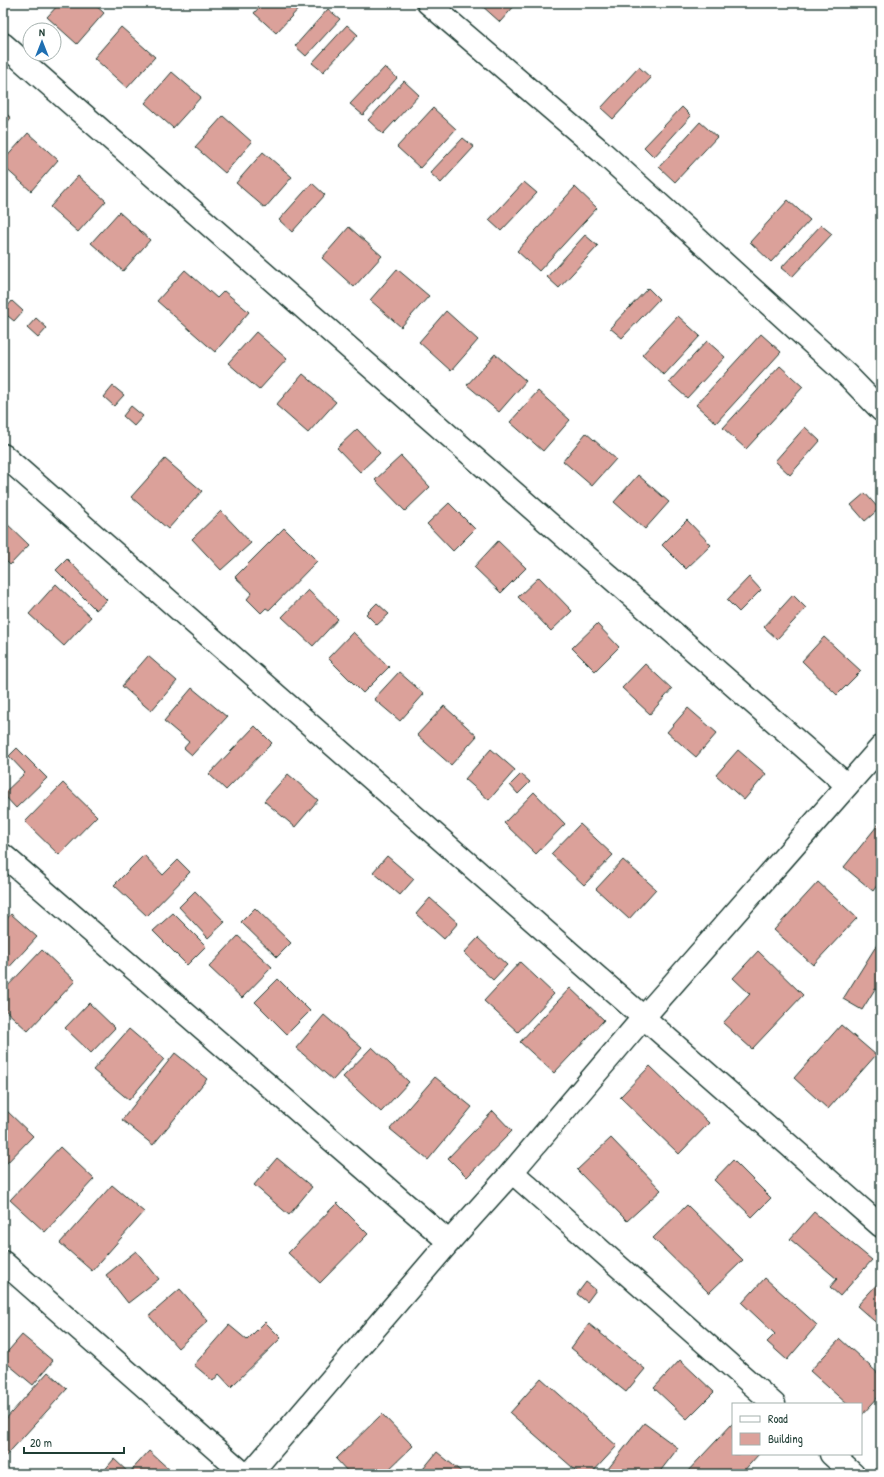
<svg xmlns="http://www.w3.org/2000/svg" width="884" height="1477" font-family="'Patrick Hand',sans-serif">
<rect width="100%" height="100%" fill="#fff"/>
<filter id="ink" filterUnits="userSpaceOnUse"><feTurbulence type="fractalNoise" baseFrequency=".025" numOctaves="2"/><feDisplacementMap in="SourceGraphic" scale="8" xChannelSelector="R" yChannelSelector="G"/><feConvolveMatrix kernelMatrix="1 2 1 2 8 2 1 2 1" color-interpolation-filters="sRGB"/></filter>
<g filter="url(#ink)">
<g fill="#dba19a" stroke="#1f3d34">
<path d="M 60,3 L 93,3 L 104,13 L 77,44 L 47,17 Z"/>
<path d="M 263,3 L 304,3 L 276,33 L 254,13 Z"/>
<path d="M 483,3 L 517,3 L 500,22 L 481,5 Z"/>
<path d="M 328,9 L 340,19 L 306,56 L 295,46 Z"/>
<path d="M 347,25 L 358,35 L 323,72 L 312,63 Z"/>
<path d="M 121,27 L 155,57 L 127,88 L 94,58 Z"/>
<path d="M 385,67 L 397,78 L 363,115 L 350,104 Z"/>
<path d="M 639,67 L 651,78 L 613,119 L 601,108 Z"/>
<path d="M 172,72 L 201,97 L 173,128 L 145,103 Z"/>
<path d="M 404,81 L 419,95 L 383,134 L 368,120 Z"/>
<path d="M 682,107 L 691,116 L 654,157 L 644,147 Z"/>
<path d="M 433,108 L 456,129 L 420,168 L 397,147 Z"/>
<path d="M 3,111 L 11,118 L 3,127 Z"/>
<path d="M 223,116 L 252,142 L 225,173 L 195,147 Z"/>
<path d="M 700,122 L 717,137 L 675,182 L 659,167 Z"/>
<path d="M 28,133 L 58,160 L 31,191 L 3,166 L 3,161 Z"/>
<path d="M 463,138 L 474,147 L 441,183 L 430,173 Z"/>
<path d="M 263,152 L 292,177 L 265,208 L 236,183 Z"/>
<path d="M 78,176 L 106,201 L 78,232 L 50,207 Z"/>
<path d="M 524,182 L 537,193 L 501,231 L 489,220 Z"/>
<path d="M 312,183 L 325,195 L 292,232 L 279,220 Z"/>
<path d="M 575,187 L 597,208 L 539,271 L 517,251 Z"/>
<path d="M 788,200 L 810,220 L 771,262 L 750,242 Z"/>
<path d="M 119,212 L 150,240 L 123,271 L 91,243 Z"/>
<path d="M 821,225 L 832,234 L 792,277 L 781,268 Z"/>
<path d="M 349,227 L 382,256 L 354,287 L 322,258 Z"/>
<path d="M 585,235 L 598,246 L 559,288 L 547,277 Z"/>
<path d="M 397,269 L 429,296 L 401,327 L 370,300 Z"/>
<path d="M 185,270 L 217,298 L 224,291 L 249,312 L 215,352 L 157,301 Z"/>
<path d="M 648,288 L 659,299 L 622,338 L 610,328 Z"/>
<path d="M 12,301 L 23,311 L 14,321 L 3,312 Z"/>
<path d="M 446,311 L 478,340 L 451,371 L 419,342 Z"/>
<path d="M 678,316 L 700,336 L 664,375 L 642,355 Z"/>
<path d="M 36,318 L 47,328 L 38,338 L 27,328 Z"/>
<path d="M 256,332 L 287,359 L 259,390 L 228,363 Z"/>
<path d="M 761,334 L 781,352 L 716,423 L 696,405 Z"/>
<path d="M 707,341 L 725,357 L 687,398 L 669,382 Z"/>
<path d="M 495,354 L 526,381 L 499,412 L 467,385 Z"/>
<path d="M 780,366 L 803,387 L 746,449 L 723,428 Z"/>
<path d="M 303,374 L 336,402 L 308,433 L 276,405 Z"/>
<path d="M 113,386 L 124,395 L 114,406 L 104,397 Z"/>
<path d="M 538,391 L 570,420 L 543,451 L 510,422 Z"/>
<path d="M 131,406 L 143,416 L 134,426 L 123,416 Z"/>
<path d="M 805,427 L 820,441 L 790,475 L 775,461 Z"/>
<path d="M 357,429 L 380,453 L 360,472 L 337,448 Z"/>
<path d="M 586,433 L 616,459 L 592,486 L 563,461 Z"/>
<path d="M 401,456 L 430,487 L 405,511 L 375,480 Z"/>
<path d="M 165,459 L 202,491 L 168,529 L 131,497 Z"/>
<path d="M 638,475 L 669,502 L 645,529 L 614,502 Z"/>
<path d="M 865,493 L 879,509 L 865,521 L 851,505 Z"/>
<path d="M 449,503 L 475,529 L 453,551 L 427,524 Z"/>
<path d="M 221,511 L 251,543 L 221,570 L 192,539 Z"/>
<path d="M 3,520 L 29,545 L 10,565 L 3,558 Z"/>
<path d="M 687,520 L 711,545 L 686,569 L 662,545 Z"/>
<path d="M 284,528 L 317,561 L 269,610 L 266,608 L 261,613 L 247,599 L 252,593 L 235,577 Z"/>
<path d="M 498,541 L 526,568 L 501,593 L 474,567 Z"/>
<path d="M 67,559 L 107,600 L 96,610 L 56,570 Z"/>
<path d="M 539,577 L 572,611 L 551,631 L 518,597 Z"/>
<path d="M 749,577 L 761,590 L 739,612 L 727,600 Z"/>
<path d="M 56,584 L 91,617 L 64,646 L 29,614 Z"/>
<path d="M 308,590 L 338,619 L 313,646 L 282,617 Z"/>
<path d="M 793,595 L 806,608 L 777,639 L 764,627 Z"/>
<path d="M 377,603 L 389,614 L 377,625 L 366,614 Z"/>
<path d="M 597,624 L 619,647 L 595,671 L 572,648 Z"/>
<path d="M 353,632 L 389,667 L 363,693 L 328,658 Z"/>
<path d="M 824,637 L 861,671 L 837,695 L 802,661 Z"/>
<path d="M 148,656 L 177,681 L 151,711 L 122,686 Z"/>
<path d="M 645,664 L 672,689 L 650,714 L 622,688 Z"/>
<path d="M 399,672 L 424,694 L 400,721 L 374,699 Z"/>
<path d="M 192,688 L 227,717 L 192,755 L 184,748 L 189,742 L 164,721 Z"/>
<path d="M 444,706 L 477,736 L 451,765 L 417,735 Z"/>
<path d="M 688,708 L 717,733 L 696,757 L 667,732 Z"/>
<path d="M 255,726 L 272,743 L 226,790 L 209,774 Z"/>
<path d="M 17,748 L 47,778 L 16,808 L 3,794 L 25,773 L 9,756 Z"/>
<path d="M 491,749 L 515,770 L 489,800 L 465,779 Z"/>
<path d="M 738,750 L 766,774 L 744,800 L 716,775 Z"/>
<path d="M 288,774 L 318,800 L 295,827 L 264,801 Z"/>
<path d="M 521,774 L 530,782 L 518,794 L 510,785 Z"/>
<path d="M 63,783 L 97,816 L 59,855 L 25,822 Z"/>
<path d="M 534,792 L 565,824 L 536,854 L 504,823 Z"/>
<path d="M 881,821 L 881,880 L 873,891 L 844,867 Z"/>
<path d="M 580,824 L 613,855 L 584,885 L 551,854 Z"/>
<path d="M 144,855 L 163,875 L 178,860 L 190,872 L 147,916 L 114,885 Z"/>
<path d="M 387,856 L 414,879 L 400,895 L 373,872 Z"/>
<path d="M 623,860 L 656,889 L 629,919 L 596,889 Z"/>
<path d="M 818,882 L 857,918 L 813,965 L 774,930 Z"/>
<path d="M 195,891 L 225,922 L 208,938 L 179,907 Z"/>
<path d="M 430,898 L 458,923 L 444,939 L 416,914 Z"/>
<path d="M 255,908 L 291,943 L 277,957 L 241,922 Z"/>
<path d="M 173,913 L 206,946 L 187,965 L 153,931 Z"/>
<path d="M 11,914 L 37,937 L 3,974 L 3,923 Z"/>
<path d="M 238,936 L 272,967 L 242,998 L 209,967 Z"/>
<path d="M 478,938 L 507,965 L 493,980 L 464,953 Z"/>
<path d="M 878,943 L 881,944 L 881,992 L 875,989 L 862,1010 L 843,999 Z"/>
<path d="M 42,950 L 75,981 L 28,1031 L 3,1008 L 3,991 Z"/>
<path d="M 758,951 L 803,995 L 752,1049 L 723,1023 L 750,994 L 733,978 Z"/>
<path d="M 520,962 L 554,994 L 518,1032 L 484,1001 Z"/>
<path d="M 278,979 L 310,1011 L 287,1034 L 255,1002 Z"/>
<path d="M 570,988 L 604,1020 L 554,1073 L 520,1042 Z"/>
<path d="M 89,1003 L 115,1028 L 91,1053 L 65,1028 Z"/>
<path d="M 324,1015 L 362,1048 L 333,1080 L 296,1048 Z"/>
<path d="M 841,1025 L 876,1055 L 828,1109 L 794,1078 Z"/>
<path d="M 129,1029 L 164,1059 L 129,1100 L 93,1070 Z"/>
<path d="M 372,1047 L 409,1082 L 381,1112 L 343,1077 Z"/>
<path d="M 175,1053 L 207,1079 L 153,1145 L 122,1120 Z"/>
<path d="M 650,1066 L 709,1123 L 679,1154 L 620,1097 Z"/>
<path d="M 435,1077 L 472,1107 L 428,1160 L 390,1129 Z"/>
<path d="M 6,1110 L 33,1136 L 3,1167 L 3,1113 Z"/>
<path d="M 493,1111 L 512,1131 L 467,1177 L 448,1158 Z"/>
<path d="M 611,1138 L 661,1190 L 627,1221 L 577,1170 Z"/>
<path d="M 60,1147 L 94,1179 L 45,1232 L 10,1200 Z"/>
<path d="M 277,1158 L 312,1187 L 289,1215 L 254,1185 Z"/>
<path d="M 733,1160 L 771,1198 L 752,1217 L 714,1180 Z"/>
<path d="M 112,1185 L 144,1212 L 92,1271 L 60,1243 Z"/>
<path d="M 337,1203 L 368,1234 L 320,1283 L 288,1253 Z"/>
<path d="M 687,1205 L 743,1260 L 709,1293 L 653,1238 Z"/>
<path d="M 814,1212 L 872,1260 L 840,1296 L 830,1287 L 837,1279 L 790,1239 Z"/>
<path d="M 136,1251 L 159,1279 L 128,1303 L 106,1275 Z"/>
<path d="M 765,1278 L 817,1325 L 787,1360 L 767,1342 L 775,1334 L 742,1303 Z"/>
<path d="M 881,1280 L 881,1327 L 857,1306 Z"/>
<path d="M 586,1282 L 596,1290 L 587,1302 L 577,1294 Z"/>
<path d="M 180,1289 L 208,1321 L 178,1348 L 149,1316 Z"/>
<path d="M 265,1322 L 281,1338 L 231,1387 L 219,1374 L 213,1381 L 194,1365 L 229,1325 L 247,1340 Z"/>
<path d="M 589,1324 L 645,1369 L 626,1392 L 571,1348 Z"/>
<path d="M 22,1335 L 53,1361 L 33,1385 L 3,1360 L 3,1357 Z"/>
<path d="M 840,1339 L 881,1376 L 881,1394 L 861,1416 L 861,1404 L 847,1404 L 810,1371 Z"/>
<path d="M 680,1360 L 714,1392 L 687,1419 L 654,1388 Z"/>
<path d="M 48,1372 L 67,1389 L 3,1459 L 3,1422 Z"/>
<path d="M 541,1378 L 617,1446 L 591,1474 L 580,1474 L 510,1413 Z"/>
<path d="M 382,1414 L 413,1446 L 384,1474 L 350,1474 L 336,1459 Z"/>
<path d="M 644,1423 L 678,1448 L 658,1474 L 604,1474 Z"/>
<path d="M 733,1423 L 733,1454 L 759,1454 L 741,1474 L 685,1474 Z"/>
<path d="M 149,1451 L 172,1472 L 171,1474 L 103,1474 L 102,1473 L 114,1459 L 129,1473 Z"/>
<path d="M 437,1452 L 464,1474 L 419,1474 Z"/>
</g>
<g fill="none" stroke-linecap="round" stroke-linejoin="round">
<defs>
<g id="minor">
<path d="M 428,3 L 603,153 L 847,375 L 881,410"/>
<path d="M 3,44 L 847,785"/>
<path d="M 3,455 L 881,1226"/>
<path d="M 3,855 L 449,1242"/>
<path d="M 512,1172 L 774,1404"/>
<path d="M 3,1262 L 244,1474"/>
<path d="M 831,1454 L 853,1474"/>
<path d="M 250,1474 L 449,1242 L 512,1172 L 643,1018 L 881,747"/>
</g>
</defs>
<use href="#minor" stroke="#1f3d34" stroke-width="25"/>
<use href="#minor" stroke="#fff" stroke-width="22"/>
</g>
</g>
<rect width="884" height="1477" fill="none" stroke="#fff" stroke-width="16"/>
<rect x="8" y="8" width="868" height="1461" fill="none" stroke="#1f3d34" stroke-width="1.5" filter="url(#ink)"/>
<rect x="732" y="1403" width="130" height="52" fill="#ffffff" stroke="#a5b1ae"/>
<rect x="740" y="1416" width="20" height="6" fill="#ffffff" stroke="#a5b1ae"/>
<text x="768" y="1423" font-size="12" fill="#1f3d34">Road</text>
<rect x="740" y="1433" width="20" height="12" fill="#dba19a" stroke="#a5b1ae"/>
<text x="768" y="1443" font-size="12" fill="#1f3d34">Building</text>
<g transform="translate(42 42)"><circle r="19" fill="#ffffff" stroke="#a5b1ae"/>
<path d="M0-3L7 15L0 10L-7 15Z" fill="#1f6fb2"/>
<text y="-6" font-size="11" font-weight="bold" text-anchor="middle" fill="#1f3d34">N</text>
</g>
<path d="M24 1447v6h100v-6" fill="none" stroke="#1f3d34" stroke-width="2"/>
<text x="30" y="1447" font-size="12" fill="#1f3d34" stroke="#ffffff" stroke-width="3" paint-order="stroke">20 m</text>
</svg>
